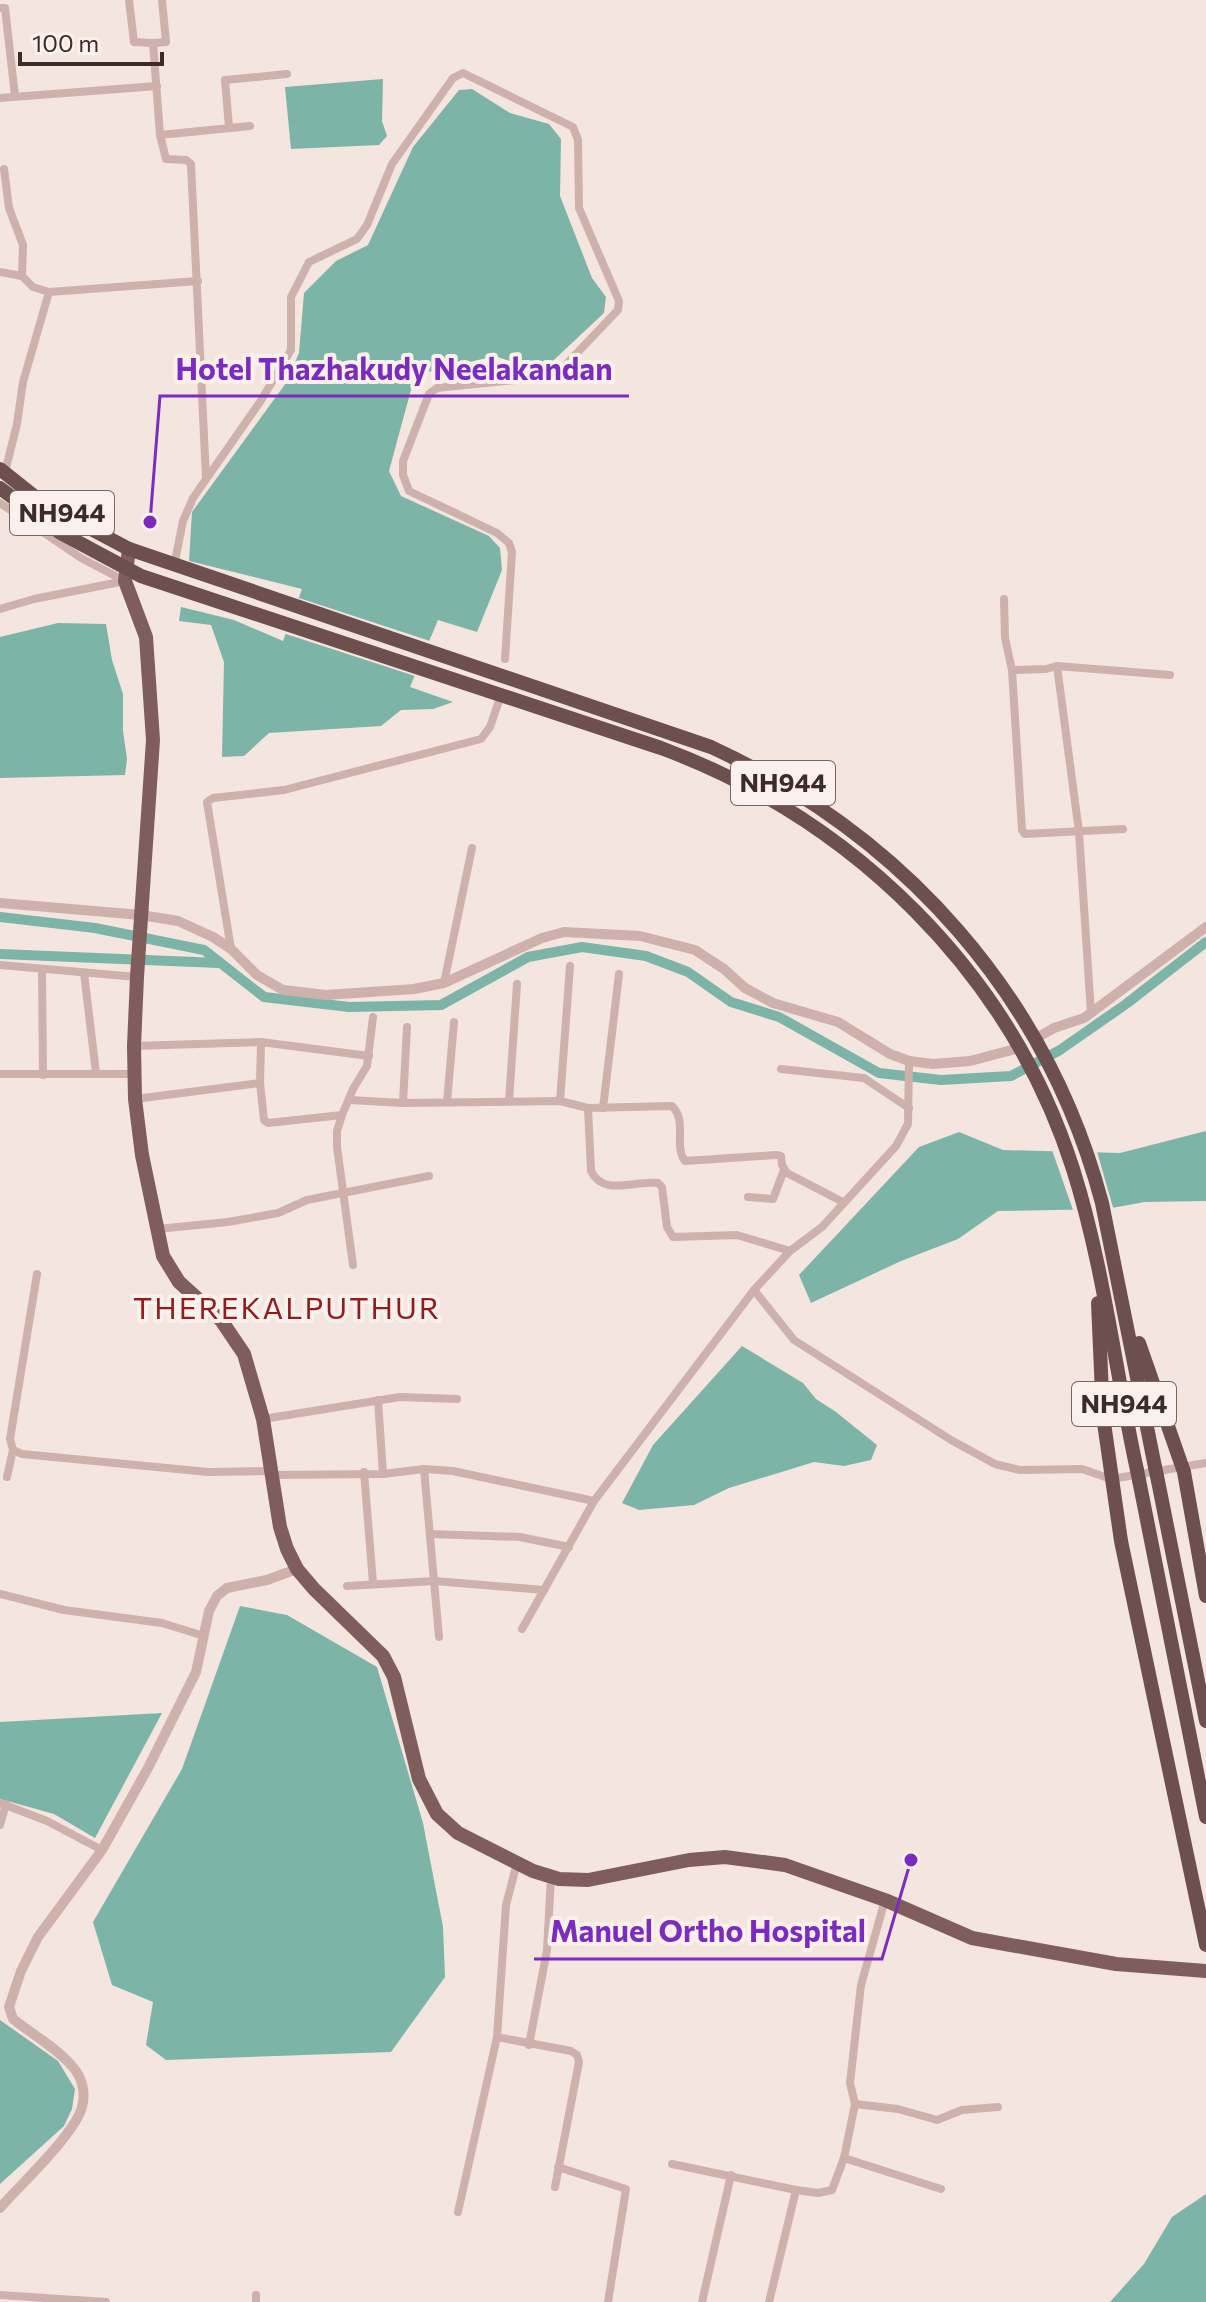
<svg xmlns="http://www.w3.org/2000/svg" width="1206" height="2302" font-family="Commissioner,sans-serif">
<rect width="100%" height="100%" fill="#f4e5df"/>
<g fill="#7cb4a8">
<path d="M 383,79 L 382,121 L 387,136 L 379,145 L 291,149 L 285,87 Z"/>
<path d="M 472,89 L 510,113 L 549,124 L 561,139 L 560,196 L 592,278 L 606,297 L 604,313 L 541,372 L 495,356 L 415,375 L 389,471 L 401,496 L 489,536 L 500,548 L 502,570 L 477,632 L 438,620 L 410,687 L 453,702 L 433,709 L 401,710 L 381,726 L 269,733 L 244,756 L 222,757 L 224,662 L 211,625 L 179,621 L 181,607 L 234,620 L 283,641 L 302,589 L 189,561 L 192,512 L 286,383 L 299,353 L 304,293 L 336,261 L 368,245 L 413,147 L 459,90 Z"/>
<path d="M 58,623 L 106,624 L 112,660 L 123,694 L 123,731 L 127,759 L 125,775 L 0,778 L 0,637 Z"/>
<path d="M 1206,1131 L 1206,1201 L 1145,1202 L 1106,1209 L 998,1211 L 958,1239 L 901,1261 L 811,1303 L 799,1275 L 919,1147 L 959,1132 L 1003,1150 L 1120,1153 Z"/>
<path d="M 742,1346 L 803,1383 L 816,1399 L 836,1412 L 877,1445 L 871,1460 L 844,1466 L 814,1462 L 729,1488 L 694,1505 L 639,1510 L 622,1503 L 653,1445 Z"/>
<path d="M 240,1606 L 287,1615 L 377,1667 L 423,1823 L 443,1927 L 445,1977 L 391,2052 L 166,2060 L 146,2045 L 153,2002 L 112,1985 L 93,1922 L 182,1769 Z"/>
<path d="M 162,1713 L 95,1838 L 54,1814 L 0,1799 L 0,1722 Z"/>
<path d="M 0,2020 L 58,2061 L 75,2089 L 72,2109 L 64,2126 L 0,2184 Z"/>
<path d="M 1206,2194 L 1206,2302 L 1110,2302 L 1144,2264 L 1172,2217 Z"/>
</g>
<g fill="#f4e5df">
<path d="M 296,597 L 433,642 L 418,677 L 283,633 Z"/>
<path d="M 1061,1148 L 1096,1148 L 1114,1211 L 1074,1213 L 1052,1150 Z"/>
</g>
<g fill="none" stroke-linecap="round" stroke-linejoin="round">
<g stroke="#7cb4a8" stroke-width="10">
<path d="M 0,917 L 95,928 L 204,950 L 264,997 L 349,1007 L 441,1005 L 528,957 L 582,947 L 646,956 L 688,972 L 731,1002 L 779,1017 L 879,1073 L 941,1080 L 1011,1076 L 1060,1050 L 1126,1004 L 1206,942"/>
<path d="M 0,954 L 219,963"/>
</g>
<g stroke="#ceb1aa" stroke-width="8">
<path d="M 129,0 L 134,42 L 153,43"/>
<path d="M 162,0 L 166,42 L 153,43 L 160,135 L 166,159 L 186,160 L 191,164 L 206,478"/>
<path d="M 0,8 L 5,8 L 15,96"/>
<path d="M 0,98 L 157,86"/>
<path d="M 229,127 L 225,80 L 287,74"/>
<path d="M 160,135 L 250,126"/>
<path d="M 4,169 L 9,208 L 23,245 L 22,276"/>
<path d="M 0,272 L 22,276 L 33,287 L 49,292 L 198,281"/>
<path d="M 5,472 L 17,424 L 23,382 L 49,292"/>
<path d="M 0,503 L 81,558 L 125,581"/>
<path d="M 174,566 L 183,521 L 193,498 L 260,402 L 291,350 L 291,297 L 309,262 L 357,239 L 367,225 L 392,164 L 453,78 L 463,73 L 573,127 L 578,140 L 579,208 L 619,301 L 618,310 L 555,376 L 437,388 L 429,394 L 403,461 L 403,475 L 409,491 L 497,533 L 509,543 L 512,552 L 505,659"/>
<path d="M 1004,599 L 1005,638 L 1012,670 L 1022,830 L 1025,834 L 1123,829"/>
<path d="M 0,609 L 34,599 L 125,581"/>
<path d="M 1057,666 L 1079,832 L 1091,1013"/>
<path d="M 1012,670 L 1046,669 L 1057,666 L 1170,675"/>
<path d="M 231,949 L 207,802 L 213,798 L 284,790 L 481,739 L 490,727 L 501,695"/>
<path d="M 0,965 L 137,977"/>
<path d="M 42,969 L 43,1075"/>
<path d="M 84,973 L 96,1073"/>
<path d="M 444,983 L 472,848"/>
<path d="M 134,1046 L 261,1042 L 369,1056"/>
<path d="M 781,1069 L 864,1078 L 909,1108"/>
<path d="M 0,1074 L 134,1074"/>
<path d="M 260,1083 L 264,1120 L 268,1123 L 342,1115 L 353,1089 L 367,1066 L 373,1017"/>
<path d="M 135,1099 L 260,1083 L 261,1042"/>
<path d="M 349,1100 L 403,1103 L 560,1101 L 588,1108 L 672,1106 C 688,1122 673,1145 685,1161 L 776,1155 L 781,1156 L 782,1165 L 787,1173 L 843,1202"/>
<path d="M 509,1101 L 517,984"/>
<path d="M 560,1101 L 570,966"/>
<path d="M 447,1102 L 454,1022"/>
<path d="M 403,1103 L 407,1027"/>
<path d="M 588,1108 L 591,1171 C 604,1197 634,1180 658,1183 L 662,1187 L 667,1227 L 673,1237 L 737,1235 L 790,1251"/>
<path d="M 603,1108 L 619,974"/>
<path d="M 342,1115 L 337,1131 L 337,1147 L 353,1265"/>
<path d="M 748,1197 L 773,1199 L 784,1170"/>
<path d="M 157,1229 L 228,1222 L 278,1213 L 307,1200 L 429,1176"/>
<path d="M 37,1274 L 10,1439 L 13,1450 L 22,1454 L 208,1472 L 271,1471"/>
<path d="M 754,1290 L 794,1340 L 951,1440 L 995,1464 L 1020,1470 L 1082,1469 L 1111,1479 L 1206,1463"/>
<path d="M 378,1400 L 383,1474"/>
<path d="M 263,1419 L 400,1397 L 457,1399"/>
<path d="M 424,1469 L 439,1637"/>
<path d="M 364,1472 L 373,1583"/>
<path d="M 272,1475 L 383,1474 L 424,1469 L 453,1471 L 594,1501"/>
<path d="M 7,1477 L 13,1450"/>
<path d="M 430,1534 L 520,1537 L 569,1547"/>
<path d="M 347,1586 L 435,1581 L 544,1590"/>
<path d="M 0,1594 L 64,1610 L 162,1623 L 204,1636"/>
<path d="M 522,1629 L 594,1501 L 754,1290 L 790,1251 L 822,1227 L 896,1146 L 908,1124 L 909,1061"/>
<path d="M 0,1803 L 47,1821 L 102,1850"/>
<path d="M 0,1825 L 6,1804"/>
<path d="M 497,2037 L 571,2051 L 577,2055 L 579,2062 L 555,2187"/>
<path d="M 529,2045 L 547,1950 L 551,1877"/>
<path d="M 855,2104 L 898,2109 L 937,2120 L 962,2110 L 998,2107"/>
<path d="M 844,2158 L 941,2189"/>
<path d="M 672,2164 L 796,2190"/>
<path d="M 558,2167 L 626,2189 L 608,2302"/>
<path d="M 458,2212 L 497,2037 L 506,1905 L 517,1863"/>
<path d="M 0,2295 L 106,2302"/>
<path d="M 256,2302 L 256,2295"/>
<path d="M 702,2302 L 731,2175"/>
<path d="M 769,2302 L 796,2190 L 818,2193 L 832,2190 L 844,2158 L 855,2104 L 850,2083 L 861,1985 L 885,1900"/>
</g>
<g stroke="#ceb1aa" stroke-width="10">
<path d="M 0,903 L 141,915 L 178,921 L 213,937 L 231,949 L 257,975 L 283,990 L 326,995 L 414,989 L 444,983 L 542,938 L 564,932 L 640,936 L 695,950 L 724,969 L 745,988 L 773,1003 L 838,1022 L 890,1054 L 909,1061 L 933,1064 L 970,1061 L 1019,1048"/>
<path d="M 1035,1039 L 1054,1028 L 1084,1018 L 1206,927"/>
<path d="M 0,2208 C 20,2185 75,2134 82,2107 C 86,2092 82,2077 72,2066 C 57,2048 32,2034 13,2019 L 9,2007 L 21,1971 L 38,1937 L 102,1850 L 148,1768 L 196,1672 L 209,1611 L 217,1596 L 227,1588 L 267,1580 L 297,1569"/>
</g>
<path stroke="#7e5d5a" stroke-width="14" d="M 129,549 L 125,581 L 146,637 L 153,740 L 137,977 L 134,1046 L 135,1099 L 142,1155 L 163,1256 L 179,1282 L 221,1320 L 244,1354 L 263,1419 L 280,1527 L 287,1549 L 297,1569 L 314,1589 L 383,1656 L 394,1677 L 419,1779 L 437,1814 L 458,1833 L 533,1871 L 559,1879 L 588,1880 L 689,1860 L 725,1857 L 785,1865 L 885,1900 L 972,1938 L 1116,1964 L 1206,1971"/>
<g stroke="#6d504d" stroke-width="14">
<path d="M 0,469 L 44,504 L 129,549 L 711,747 C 904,836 1047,996 1102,1203 L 1155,1467"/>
<path d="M 0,488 L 59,532 L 141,576 L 661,748 C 853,819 1010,972 1073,1169 C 1104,1267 1115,1370 1137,1470"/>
<path d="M 1098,1303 L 1103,1416 L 1121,1541 L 1206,1945"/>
<path d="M 1139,1343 L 1184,1472 L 1206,1596"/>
<path d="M 1157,1476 L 1206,1721"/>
<path d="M 1139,1480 L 1206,1817"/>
</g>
<g stroke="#6d504d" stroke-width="14">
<path d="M 1155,1467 L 1157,1476"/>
<path d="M 1137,1470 L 1139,1480"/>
</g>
</g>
<g text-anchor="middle" stroke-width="8" stroke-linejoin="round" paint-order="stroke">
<g fill="#fbf1ec" stroke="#756664" stroke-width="2">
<rect x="10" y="491" width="104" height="44" rx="6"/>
<rect x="731" y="761" width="104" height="44" rx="6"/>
<rect x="1072" y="1382" width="104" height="44" rx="6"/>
</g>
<g font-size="26" font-weight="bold" fill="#3b2b2a">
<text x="62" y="522">NH944</text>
<text x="783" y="792">NH944</text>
<text x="1124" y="1413">NH944</text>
</g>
<g font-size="30" letter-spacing="2" fill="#8f1d1e" stroke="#fbf1ec">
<text x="287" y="1319">THEREKALPUTHUR</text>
</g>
</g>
<path fill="none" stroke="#7b2cbf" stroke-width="3" d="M150 522L160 396H629M911 1860L882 1959H534"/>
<g fill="#7b2cbf" stroke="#fbf1ec" stroke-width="3">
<circle cx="150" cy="522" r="8"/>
<circle cx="911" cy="1860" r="8"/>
</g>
<g font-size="30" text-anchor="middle" font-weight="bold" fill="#7b2cbf" stroke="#fbf1ec" stroke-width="8" stroke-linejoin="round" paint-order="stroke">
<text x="394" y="380">Hotel Thazhakudy Neelakandan</text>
<text x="708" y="1942">Manuel Ortho Hospital</text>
</g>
<path d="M20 52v12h142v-12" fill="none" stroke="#3b2b2a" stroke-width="4"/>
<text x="32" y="52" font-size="24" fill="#3b2b2a" stroke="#fbf1ec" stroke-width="6" paint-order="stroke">100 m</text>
</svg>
